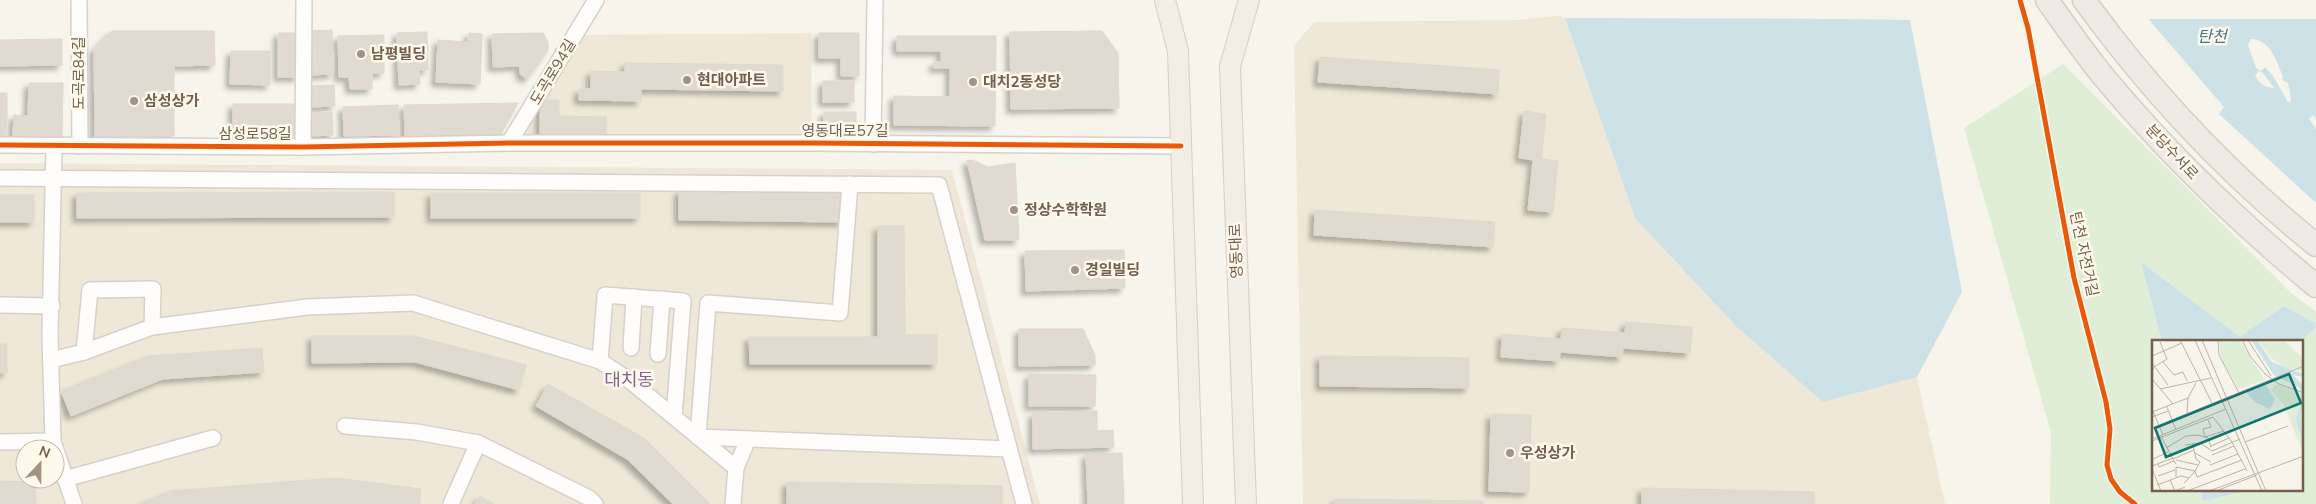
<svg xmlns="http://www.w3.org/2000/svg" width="2316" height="504" font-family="Mulish,'Noto Sans KR',sans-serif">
<defs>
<filter id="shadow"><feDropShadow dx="-4.5" dy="4.5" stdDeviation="2.5" flood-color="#0004"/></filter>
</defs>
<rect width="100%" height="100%" fill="#f6f4eb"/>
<g fill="#efe8d9" fill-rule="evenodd">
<path d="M 1564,15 L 1635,218 L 1823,402 L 1917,377 L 1945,504 L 1303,504 L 1294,46 L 1314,22 L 1518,20 Z"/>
<path d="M 811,33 L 812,142 L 509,143 L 575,35 Z"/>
<path d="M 0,163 L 952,170 L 1040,504 L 0,504 ZM 25,449 L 55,449 L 55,479 L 25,479 Z"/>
</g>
<path fill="#e1eed7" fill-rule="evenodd" d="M 2063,64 L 2289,291 L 2316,312 L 2316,504 L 2050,504 L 2051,433 L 1964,128 ZM 2154,342 L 2302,342 L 2302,490 L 2154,490 Z"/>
<g fill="#cde2e6" fill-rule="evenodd">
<path d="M 2136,0 L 2316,0 L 2316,119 L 2313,115 L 2309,119 L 2316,129 L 2316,203 L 2219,114 L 2224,107 L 2151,22 ZM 2251,39 C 2270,39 2277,62 2283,77 L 2282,80 L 2288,83 L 2291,99 L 2290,102 L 2288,102 L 2273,76 L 2265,67 L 2261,71 L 2256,68 L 2248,45 ZM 2258,71 L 2263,73 L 2274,88 C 2263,87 2257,82 2255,74 L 2257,74 Z"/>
<path d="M 1564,15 L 1910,20 L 1962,292 L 1917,377 L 1823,402 L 1737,327 L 1635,218 Z"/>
<path d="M 2141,262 L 2240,337 L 2284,306 L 2316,324 L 2316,327 L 2301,341 L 2162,341 Z"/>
<path d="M 2200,490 L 2250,490 L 2203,501 Z"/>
</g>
<g fill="#f6f4eb">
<path d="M 2134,0 L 2316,0 L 2316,19 L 2146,19 Z"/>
<path d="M 1564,13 L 1910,18 L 1912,19 L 1562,18 L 1561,15 Z"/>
</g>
<g fill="#e1dad0" stroke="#dfd8ce" filter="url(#shadow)">
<path d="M 332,30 L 333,74 L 310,75 L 310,31 Z"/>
<path d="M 112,31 L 214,31 L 215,65 L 174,66 L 174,136 L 95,137 L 94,50 Z"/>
<path d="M 1102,31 L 1118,53 L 1119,108 L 1011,109 L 1010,32 Z"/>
<path d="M 427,32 L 428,70 L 419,70 L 420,84 L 399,85 L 397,33 Z"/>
<rect x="278" y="33" width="21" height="44"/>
<path d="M 469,33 L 482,34 L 480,84 L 436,82 L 438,40 L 468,42 Z"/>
<path d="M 543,33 L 548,42 L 548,50 L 527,79 L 520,74 L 520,66 L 493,67 L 492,34 Z"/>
<path d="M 819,33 L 859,33 L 859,76 L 841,76 L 841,58 L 819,58 Z"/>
<path d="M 384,35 L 384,73 L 372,73 L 372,89 L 350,89 L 349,77 L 339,77 L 338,36 Z"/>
<path d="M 897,36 L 996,36 L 995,126 L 894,125 L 894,96 L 950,97 L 950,68 L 934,68 L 934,62 L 941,62 L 941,51 L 897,51 Z"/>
<path d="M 62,39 L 62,65 L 0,66 L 0,40 Z"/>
<path d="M 231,51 L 270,51 L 270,85 L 230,84 Z"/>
<path d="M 1320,57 L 1499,70 L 1498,94 L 1318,82 Z"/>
<path d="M 625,63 L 783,65 L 783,91 L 641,89 L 641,101 L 579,100 L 579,89 L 591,89 L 591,71 L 625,72 Z"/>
<rect x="823" y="81" width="31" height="21"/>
<path d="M 29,83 L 63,83 L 62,137 L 13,136 L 14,115 L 28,116 Z"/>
<path d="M 334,85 L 335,106 L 310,107 L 310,86 Z"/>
<rect x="0" y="93" width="7" height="44"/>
<path d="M 540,100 L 559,100 L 559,116 L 606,117 L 606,138 L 540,138 Z"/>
<path d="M 518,103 L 500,135 L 405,137 L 404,105 Z"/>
<rect x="233" y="104" width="63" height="35"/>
<path d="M 398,105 L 399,135 L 344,136 L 343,107 Z"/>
<path d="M 1524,111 L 1546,114 L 1541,159 L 1558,161 L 1553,212 L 1528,210 L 1533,160 L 1519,158 Z"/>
<path d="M 332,112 L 333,135 L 311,136 L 310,113 Z"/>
<rect x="824" y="112" width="32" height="21"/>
<path d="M 967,160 L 975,161 L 988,167 L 1015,163 L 1019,240 L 985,240 Z"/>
<path d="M 679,190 L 843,191 L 843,222 L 679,220 Z"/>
<path d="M 394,192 L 394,217 L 77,218 L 77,193 Z"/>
<rect x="431" y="193" width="209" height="25"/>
<rect x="0" y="195" width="34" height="27"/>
<path d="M 1315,210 L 1495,222 L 1493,247 L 1314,235 Z"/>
<path d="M 878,226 L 904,226 L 905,335 L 937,335 L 937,364 L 750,364 L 749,337 L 878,337 Z"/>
<path d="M 1124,250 L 1125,288 L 1026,291 L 1025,251 Z"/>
<path d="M 1626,322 L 1692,327 L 1690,353 L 1623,348 L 1622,357 L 1560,352 L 1559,361 L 1501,357 L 1502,334 L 1561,339 L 1562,328 L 1625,333 Z"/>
<path d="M 1019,329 L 1083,329 L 1095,355 L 1095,365 L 1019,366 Z"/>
<path d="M 312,336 L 414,336 L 526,365 L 519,390 L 415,362 L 312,363 Z"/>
<rect x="0" y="344" width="7" height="29"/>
<path d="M 262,348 L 264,372 L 163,379 L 71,416 L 61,391 L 148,356 Z"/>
<path d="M 1320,356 L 1469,358 L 1469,388 L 1320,386 Z"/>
<path d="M 1029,374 L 1096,375 L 1095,406 L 1029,406 Z"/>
<path d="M 548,384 L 644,438 L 710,504 L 673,504 L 627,459 L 536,406 Z"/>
<path d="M 1097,411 L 1097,431 L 1113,430 L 1114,447 L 1033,449 L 1033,413 Z"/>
<path d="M 1491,414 L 1531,415 L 1529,492 L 1489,491 Z"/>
<path d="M 1122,453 L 1124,504 L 1088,504 L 1086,454 Z"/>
<path d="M 337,478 L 421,489 L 419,504 L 138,504 L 171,491 Z"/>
<path d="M 0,481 L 35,482 L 36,504 L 0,504 Z"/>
<path d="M 787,482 L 1002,486 L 1002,504 L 787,504 Z"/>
<path d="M 1642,488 L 1814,492 L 1814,504 L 1642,504 Z"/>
<path d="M 480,496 L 494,504 L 475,504 Z"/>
<path d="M 1335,499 L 1483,501 L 1483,504 L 1335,504 Z"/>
</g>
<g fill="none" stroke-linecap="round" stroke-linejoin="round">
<defs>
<g id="minor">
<path d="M 79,0 L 80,146"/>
<path d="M 509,143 L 596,0"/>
<path d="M 873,144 L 875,0"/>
<path d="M 0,145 L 303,147 L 509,143 L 813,143 L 1181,146"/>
<path d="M 54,146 L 50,335 L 53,441 L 74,504"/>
<path d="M 303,147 L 304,0"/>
<path d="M 0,178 L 939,185 L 1024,504"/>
<path d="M 850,184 L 840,313 L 708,303 L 698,437 L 1009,449"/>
<path d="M 0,305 L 52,306"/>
<path d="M 631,348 L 634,297"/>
<path d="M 84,352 L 90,290 L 153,289 L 152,327"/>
<path d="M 658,354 L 662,299"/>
<path d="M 51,360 L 84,352 L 152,327 L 307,307 L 413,303 L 600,361 L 629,380 L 736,468 L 733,504"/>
<path d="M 600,361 L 605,295 L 683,301 L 674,417"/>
<path d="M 345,426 L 417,432 L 478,443 L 589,498 L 595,504"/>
<path d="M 0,442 L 53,441"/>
<path d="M 736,468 L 748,439"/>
<path d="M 65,479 L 213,438"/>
<path d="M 451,504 L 478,443"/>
</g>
<g id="major">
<path d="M 1165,0 L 1178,51 L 1193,504"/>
<path d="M 1246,504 L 1230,66 L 1249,0"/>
</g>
<g id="highway">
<path d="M 2047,0 C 2067,28 2086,56 2108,82 C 2171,157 2241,224 2316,286"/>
<path d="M 2084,0 C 2150,91 2229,175 2316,245"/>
</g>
</defs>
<use href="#minor" stroke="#d6d1ca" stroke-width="18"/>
<use href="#major" stroke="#d5cfc6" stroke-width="22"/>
<use href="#highway" stroke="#d5cfc6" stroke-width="25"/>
<use href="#minor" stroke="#fefdfc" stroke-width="15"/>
<use href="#major" stroke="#f1eee6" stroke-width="20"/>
<use href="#highway" stroke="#f0eae5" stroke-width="22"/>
<defs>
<g id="cycleway">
<path d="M 2020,0 L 2028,28 L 2074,278 L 2106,402 L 2110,429 L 2107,465 L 2111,479 L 2120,492 L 2135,504"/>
<path d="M 0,145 L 303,147 L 509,143 L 813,143 L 1181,146"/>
</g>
</defs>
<use href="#cycleway" stroke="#fef9ed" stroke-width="8"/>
<use href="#cycleway" stroke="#e8590c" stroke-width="5"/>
</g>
<g fill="#a29384" stroke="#fef9ed" stroke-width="2">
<circle cx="361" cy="54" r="5"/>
<circle cx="687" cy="80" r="5"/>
<circle cx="973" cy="82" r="5"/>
<circle cx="134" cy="101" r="5"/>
<circle cx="1014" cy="210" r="5"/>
<circle cx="1075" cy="270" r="5"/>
<circle cx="1510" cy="453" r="5"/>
</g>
<g text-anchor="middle" stroke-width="5" stroke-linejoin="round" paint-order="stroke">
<g font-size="15" font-weight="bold" fill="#745f4c" stroke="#fef9ed" text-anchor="start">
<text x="371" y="59">남평빌딩</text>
<text x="697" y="85">현대아파트</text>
<text x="983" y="87">대치2동성당</text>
<text x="144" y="106">삼성상가</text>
<text x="1024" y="215">정상수학학원</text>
<text x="1085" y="275">경일빌딩</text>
<text x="1520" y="458">우성상가</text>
</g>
<g font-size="15" fill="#745f4c" stroke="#fef9ed">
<text transform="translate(553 72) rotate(-59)" y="5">도곡로94길</text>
<text transform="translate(79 73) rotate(-90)" y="5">도곡로84길</text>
<text x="845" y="136">영동대로57길</text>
<text x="255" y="139">삼성로58길</text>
<text transform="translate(2172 152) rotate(47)" y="5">분당수서로</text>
<text transform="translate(1236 251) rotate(-92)" y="5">영동대로</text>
<text transform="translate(2084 254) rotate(78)" y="5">탄천 자전거길</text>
</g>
<g font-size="16" font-style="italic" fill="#477486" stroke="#fef9ed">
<text x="2212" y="42">탄천</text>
</g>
<g font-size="18" fill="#876490" stroke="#fef9ed">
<text x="629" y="386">대치동</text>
</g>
</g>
<g transform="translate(2152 340)">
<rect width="151" height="151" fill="#f6f4eb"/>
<path d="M 67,0 L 87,0 L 113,40 L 86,49 L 69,17 ZM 106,0 L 132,0 L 151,18 L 151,31 L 134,28 L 119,18 ZM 124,44 L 151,54 L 151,113 L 132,65 L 119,50 Z" fill="#e1eed7"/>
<path d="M 99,0 L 105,0 L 120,22 L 151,34 L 151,37 L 141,35 L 151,45 L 151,70 L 148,74 L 151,102 L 144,79 L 149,64 L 148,48 L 122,35 ZM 114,45 L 123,59 L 118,69 L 103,62 L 94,52 Z" fill="#cde2e6"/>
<path fill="none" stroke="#beb4a6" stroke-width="1" d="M 28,0 L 60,63M 43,0 L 110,151M 50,0 L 114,151M 66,0 L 67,15 L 87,53M 90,0 L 98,16 L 113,34 L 127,44 L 152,53M 96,0 L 119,36M 0,16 L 30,3M 11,22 L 22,35 L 31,32 L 35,41M 0,23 L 16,45M 0,32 L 2,27 L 15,19 L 8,2M 0,39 L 21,64M 8,49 L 59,38M 15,67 L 24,90M 0,69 L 11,95M 0,72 L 36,58M 35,73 L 36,58 L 44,43M 0,77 L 16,71M 56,80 L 59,87 L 51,89 L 53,97 L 72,91M 0,88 L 152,26M 9,96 L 22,121M 0,99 L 74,69M 0,101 L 61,77 L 80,102 L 95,131M 93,102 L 136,86M 33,105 L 48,103 L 60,111 L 88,99M 59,106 L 77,98M 14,108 L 34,96 L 46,95 L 56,98 L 59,107M 42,110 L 44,119 L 48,122 L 43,131 L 45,137 L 90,120M 43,113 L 59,122M 60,115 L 82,106M 1,119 L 16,112M 21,119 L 42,110 L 41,103M 24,120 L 46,125M 6,124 L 7,127 L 22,121 L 24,124M 58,125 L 86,114M 0,126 L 21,118M 0,129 L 9,151M 6,136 L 23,130M 24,137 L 24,127 L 43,131 L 37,138M 18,140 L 23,151 L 33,147M 5,145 L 29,136 L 37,138 L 32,143M 35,151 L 93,129M 57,151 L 152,116M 64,151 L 105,135"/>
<path fill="#0f766e" fill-opacity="0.15" stroke="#0f766e" stroke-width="2.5" d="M 137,34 L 149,63 L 14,117 L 3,88 Z"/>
<rect width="151" height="151" fill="none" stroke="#745f4c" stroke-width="2.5"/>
</g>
<g transform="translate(40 464) rotate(22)"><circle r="24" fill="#fef9ed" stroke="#c7bbad"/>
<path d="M0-4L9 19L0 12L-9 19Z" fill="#a29384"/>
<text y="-8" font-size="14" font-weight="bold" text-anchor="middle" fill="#745f4c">N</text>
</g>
</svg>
